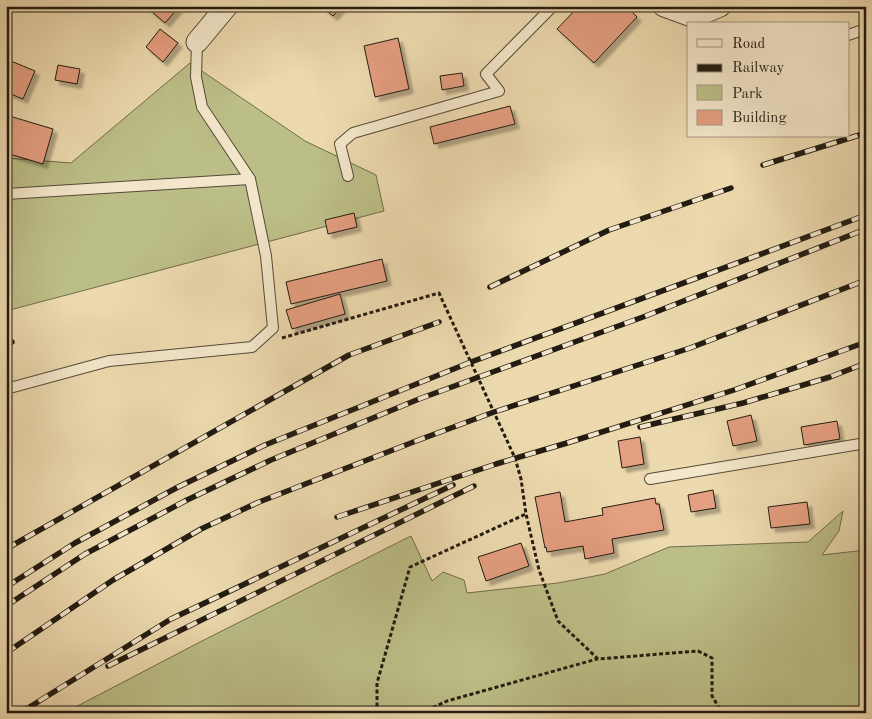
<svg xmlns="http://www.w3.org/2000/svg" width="872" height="719" font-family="'Old Standard TT',serif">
<defs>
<filter id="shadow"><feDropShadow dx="4.5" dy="4.5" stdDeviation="1" flood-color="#0004"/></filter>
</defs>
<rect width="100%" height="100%" fill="#ecd9ae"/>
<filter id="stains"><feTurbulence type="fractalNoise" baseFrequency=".004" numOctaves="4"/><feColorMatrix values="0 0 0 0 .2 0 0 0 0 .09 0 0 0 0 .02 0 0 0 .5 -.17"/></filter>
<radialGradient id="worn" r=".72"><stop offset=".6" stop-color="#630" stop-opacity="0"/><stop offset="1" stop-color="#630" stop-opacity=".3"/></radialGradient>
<g fill="#bcbe87" stroke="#706c4c">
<path d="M 190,63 L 305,141 L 376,175 L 384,211 L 6,311 L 6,158 L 71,163 Z"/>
<path d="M 843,511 L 839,531 L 822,555 L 866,550 L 866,713 L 64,713 L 200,642 L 411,536 L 432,581 L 443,572 L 464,580 L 467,593 L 558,583 L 605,574 L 669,547 L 808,542 Z"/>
</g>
<g fill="#e49e80" stroke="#231b11" filter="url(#shadow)">
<path d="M 145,6 L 175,6 L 178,8 L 165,23 Z"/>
<path d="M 321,6 L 342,6 L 333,16 Z"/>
<path d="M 579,6 L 626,6 L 637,17 L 594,63 L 557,29 Z"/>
<path d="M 160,29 L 178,43 L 163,62 L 146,47 Z"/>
<path d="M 398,38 L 409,89 L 375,97 L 364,46 Z"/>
<path d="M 6,59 L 35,71 L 23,99 L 6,92 Z"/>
<path d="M 58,65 L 80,69 L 77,84 L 55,80 Z"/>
<path d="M 462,73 L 464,86 L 442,90 L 440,76 Z"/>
<path d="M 510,106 L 515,124 L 434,144 L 430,127 Z"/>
<path d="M 6,115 L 53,129 L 43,164 L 6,153 Z"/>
<path d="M 354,213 L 357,227 L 328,234 L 325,220 Z"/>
<path d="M 382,259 L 387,281 L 291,304 L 286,282 Z"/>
<path d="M 340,294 L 345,314 L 292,329 L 286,310 Z"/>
<path d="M 751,415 L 757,441 L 733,446 L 727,421 Z"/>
<path d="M 837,421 L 840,439 L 804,445 L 801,427 Z"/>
<path d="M 640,437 L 644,464 L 622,468 L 618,441 Z"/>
<path d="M 713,490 L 716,508 L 691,512 L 688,495 Z"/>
<path d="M 560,492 L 565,522 L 603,515 L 602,508 L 655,498 L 656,504 L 659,504 L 664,530 L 612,539 L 614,553 L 585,559 L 583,546 L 547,552 L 546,547 L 545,548 L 535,497 Z"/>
<path d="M 807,502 L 810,524 L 771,528 L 768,507 Z"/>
<path d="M 521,543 L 529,566 L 486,581 L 478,557 Z"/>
</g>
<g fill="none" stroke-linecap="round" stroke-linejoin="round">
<defs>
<g id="service">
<path d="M 848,35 L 866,29"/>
<path d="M 348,176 L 340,144 L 353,133 L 499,91 L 486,74 L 553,6"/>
<path d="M 6,194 L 250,179"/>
<path d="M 6,389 L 109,361 L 252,347 L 273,328 L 266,256 L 250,179 L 202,107 L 196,77 L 197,42"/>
<path d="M 650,479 L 866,443"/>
</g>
<g id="minor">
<path d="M 664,6 L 694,17 L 720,6"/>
<path d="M 197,42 L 227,6"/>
</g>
</defs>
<use href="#service" stroke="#554a38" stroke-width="12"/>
<use href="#minor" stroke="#554a38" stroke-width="23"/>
<g stroke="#231b11" stroke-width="3" stroke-dasharray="4 2.5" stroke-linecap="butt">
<path d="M 282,338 L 439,293 L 515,458 L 521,479 L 526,514 L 539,570 L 558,621 L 598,659 L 698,651 L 712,658 L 712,696 L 722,713"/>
<path d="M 377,713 L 377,683 L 410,567 L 526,514"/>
<path d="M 421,713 L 447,701 L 597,659"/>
</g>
<use href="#service" stroke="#f3e6ca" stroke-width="10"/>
<use href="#minor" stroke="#f3e6ca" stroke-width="21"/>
<defs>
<g id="rail">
<path d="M 763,165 L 866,133"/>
<path d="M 490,287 L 609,230 L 731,188"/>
<path d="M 6,343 L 12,342"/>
<path d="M 640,427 L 743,403 L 830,377 L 866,363"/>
<path d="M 337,517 L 496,464 L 567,443 L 734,390 L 866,342"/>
<path d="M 6,549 L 349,355 L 439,322"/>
<path d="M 6,587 L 75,543 L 178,487 L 265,445 L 471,362 L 866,215"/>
<path d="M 6,606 L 85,554 L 187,500 L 271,460 L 419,399 L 643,317 L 866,229"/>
<path d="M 6,653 L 113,580 L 201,529 L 259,502 L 416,441 L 494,412 L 690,348 L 866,280"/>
<path d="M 108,666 L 474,486"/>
<path d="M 20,713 L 171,619 L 453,485"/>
</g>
</defs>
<use href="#rail" stroke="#231b11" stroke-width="5.5"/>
<use href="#rail" stroke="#f3e6ca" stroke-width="4" stroke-dasharray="11" stroke-linecap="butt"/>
</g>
<rect width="872" height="719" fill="none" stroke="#ecd9ae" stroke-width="25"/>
<rect x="8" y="8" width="857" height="704" fill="none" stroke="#231b11" stroke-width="2.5"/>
<rect x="12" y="12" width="847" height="694" fill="none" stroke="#231b11"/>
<rect x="687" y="22" width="162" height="115" fill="#f3e6ca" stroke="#a09580"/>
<rect x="697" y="39" width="25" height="8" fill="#f3e6ca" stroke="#a09580"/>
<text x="732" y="48" font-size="15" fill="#231b11">Road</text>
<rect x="697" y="64" width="25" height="8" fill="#231b11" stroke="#a09580"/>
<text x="732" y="72" font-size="15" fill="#231b11">Railway</text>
<rect x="697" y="85" width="25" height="15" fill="#bcbe87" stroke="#a09580"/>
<text x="732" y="98" font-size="15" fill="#231b11">Park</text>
<rect x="697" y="110" width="25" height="15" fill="#e49e80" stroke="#a09580"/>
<text x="732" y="122" font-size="15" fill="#231b11">Building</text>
<rect width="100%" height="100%" filter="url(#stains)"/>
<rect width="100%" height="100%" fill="url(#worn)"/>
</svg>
